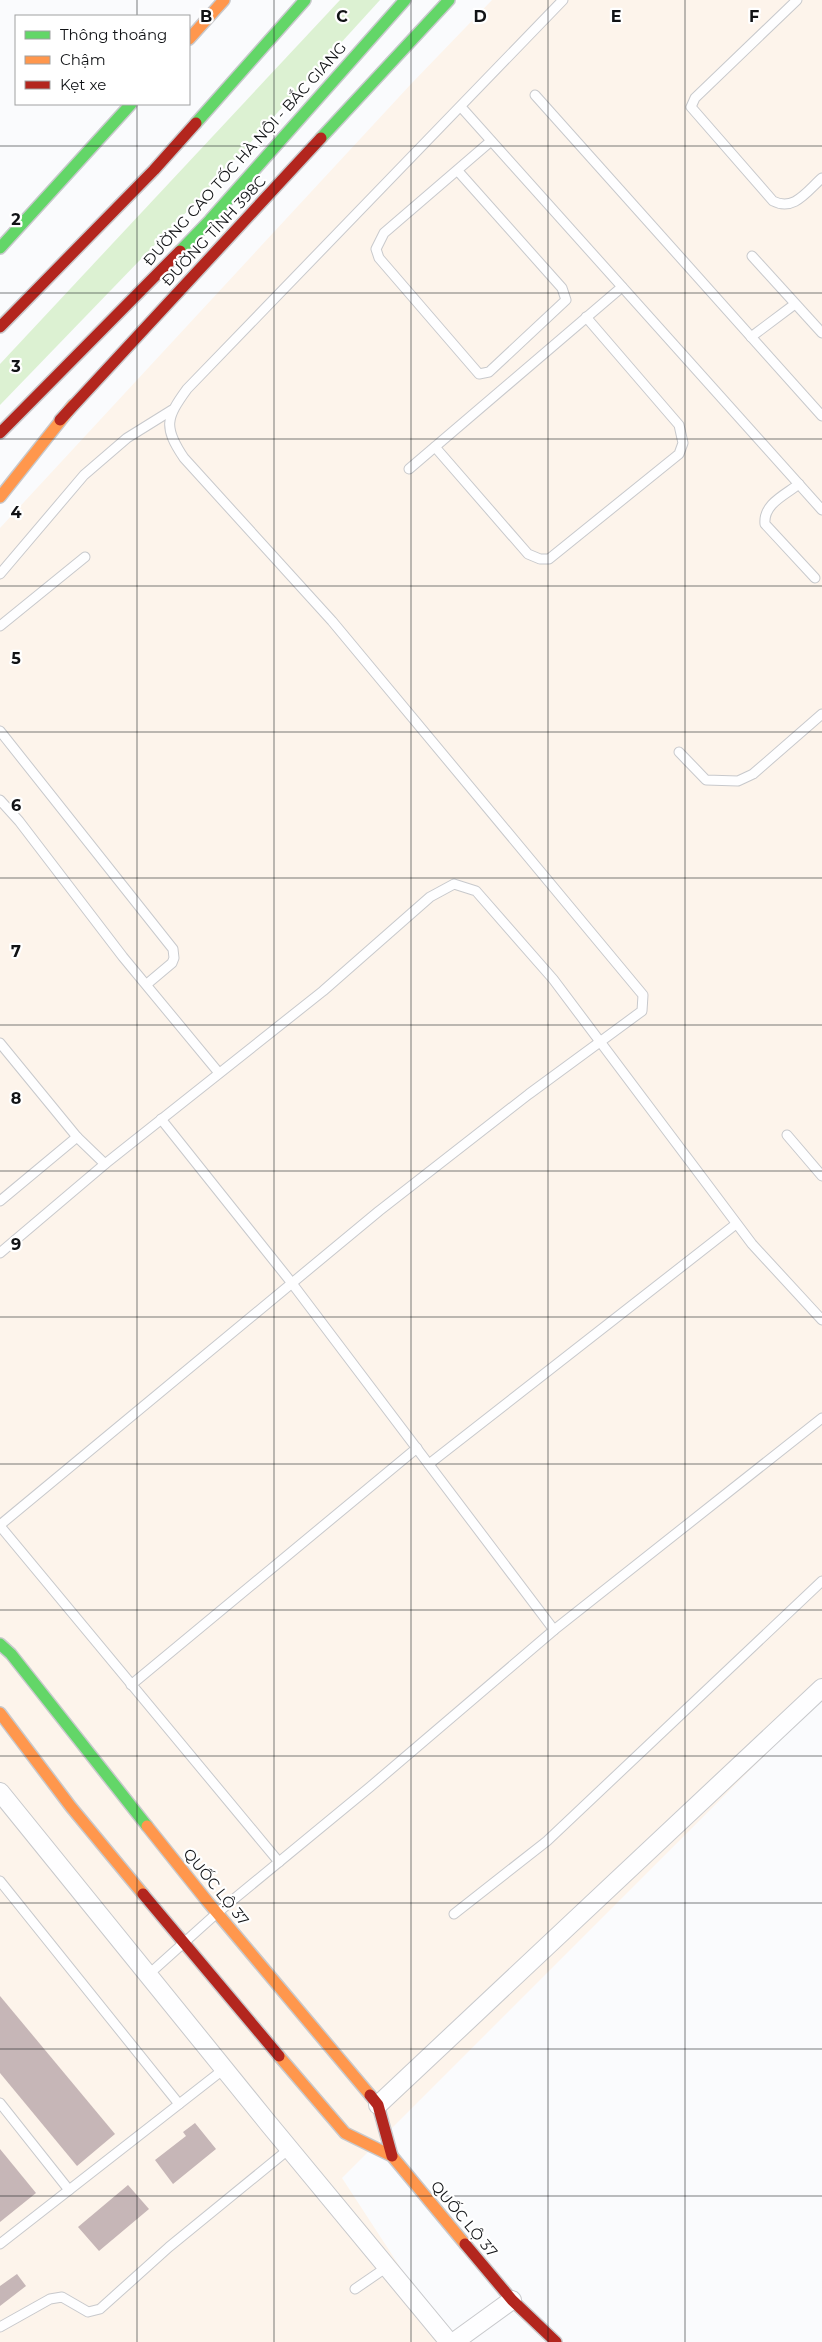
<svg xmlns="http://www.w3.org/2000/svg" width="822" height="2342" font-family="Montserrat,sans-serif">
<rect width="100%" height="100%" fill="#fafbfd"/>
<path fill="#fdf4eb" d="M 492,0 L 822,0 L 822,1698 L 342,2178 L 449,2342 L 0,2342 L 0,528 L 411,84 Z"/>
<path fill="#dcf1d2" d="M 340,0 L 380,0 L 196,202 L 0,405 L 0,364 Z"/>
<g fill="#c6b6b7">
<path d="M 0,1996 L 115,2134 L 77,2166 L 0,2073 Z"/>
<path d="M 195,2123 L 216,2149 L 173,2184 L 155,2160 L 186,2136 L 183,2132 Z"/>
<path d="M 0,2149 L 36,2193 L 0,2222 Z"/>
<path d="M 128,2185 L 149,2209 L 99,2251 L 78,2227 Z"/>
<path d="M 17,2274 L 26,2286 L 0,2306 L 0,2286 Z"/>
</g>
<g fill="none" stroke-linecap="round" stroke-linejoin="round">
<defs>
<g id="lane">
<path d="M 797,0 L 695,98 L 691,107 L 773,201 C 794,212 807,191 822,178"/>
<path d="M 535,95 L 822,416"/>
<path d="M 461,107 L 822,510"/>
<path d="M 457,170 L 562,288 L 566,300 L 489,372 L 479,374 L 379,258 L 376,249 L 384,233 L 491,141"/>
<path d="M 752,256 L 822,333"/>
<path d="M 751,337 L 795,304"/>
<path d="M 435,447 L 528,554 L 540,559 L 549,559 L 679,454 L 683,443 L 679,425 L 586,317"/>
<path d="M 409,469 L 622,287"/>
<path d="M 799,484 C 785,495 763,504 765,524 L 815,578"/>
<path d="M 0,574 L 84,475 L 127,438 L 172,410"/>
<path d="M 0,626 L 85,557"/>
<path d="M 0,731 L 173,949 L 174,958 L 172,963 L 147,984"/>
<path d="M 679,752 L 706,780 L 738,781 L 753,774 L 822,714"/>
<path d="M 0,800 L 19,821 L 123,957 L 219,1073"/>
<path d="M 0,1043 L 77,1137 L 105,1164"/>
<path d="M 161,1119 L 291,1282 L 554,1630"/>
<path d="M 787,1135 L 822,1176"/>
<path d="M 0,1201 L 77,1137"/>
<path d="M 0,1253 L 105,1164 L 323,991 L 430,897 L 454,884 L 476,891 L 553,979 L 752,1244 L 822,1320"/>
<path d="M 429,1464 L 736,1224"/>
<path d="M 0,1525 L 379,1211 L 529,1094 L 642,1011 L 643,995 L 332,621 L 184,458 C 163,427 166,418 187,389 L 563,0"/>
<path d="M 0,1526 L 279,1862"/>
<path d="M 131,1685 L 417,1448"/>
<path d="M 0,1881 L 179,2104"/>
<path d="M 454,1914 L 547,1841 L 822,1581"/>
<path d="M 148,1975 L 217,1913 L 370,1787 L 554,1630 L 822,1418"/>
<path d="M 0,2103 L 69,2190"/>
<path d="M 0,2244 L 224,2069"/>
<path d="M 355,2289 L 387,2267"/>
<path d="M 0,2327 L 50,2299 L 62,2297 L 88,2312 L 100,2309 L 169,2247 L 289,2149"/>
</g>
<g id="street">
<path d="M 0,1792 L 268,2123 L 449,2342"/>
<path d="M 378,2105 L 822,1688"/>
<path d="M 454,2342 L 512,2300"/>
</g>
<g id="fast">
<path d="M 196,123 L 305,0"/>
<path d="M 321,138 L 449,0"/>
<path d="M 0,248 L 131,104"/>
<path d="M 180,251 L 210,220 L 405,0"/>
<path d="M 0,1644 L 11,1654 L 147,1826"/>
</g>
<g id="slow">
<path d="M 189,39 L 224,0"/>
<path d="M 0,497 L 73,405"/>
<path d="M 0,1713 L 71,1807 L 143,1894"/>
<path d="M 147,1826 L 207,1901 L 370,2095"/>
<path d="M 279,2056 L 345,2133 L 392,2156 L 465,2244"/>
</g>
<g id="jam">
<path d="M 0,327 L 154,170 L 196,123"/>
<path d="M 60,420 L 321,138"/>
<path d="M 0,433 L 180,251"/>
<path d="M 143,1894 L 279,2056"/>
<path d="M 370,2095 L 378,2105 L 392,2156"/>
<path d="M 465,2244 L 512,2300 L 556,2342"/>
</g>
</defs>
<use href="#lane" stroke="#c8c9cc" stroke-width="11"/>
<use href="#street" stroke="#c8c9cc" stroke-width="20"/>
<use href="#fast" stroke="#c8c9cc" stroke-width="14"/>
<use href="#slow" stroke="#c8c9cc" stroke-width="14"/>
<use href="#jam" stroke="#c8c9cc" stroke-width="14"/>
<use href="#lane" stroke="#fefeff" stroke-width="9"/>
<use href="#street" stroke="#fefeff" stroke-width="18"/>
<use href="#fast" stroke="#63d668" stroke-width="11"/>
<use href="#slow" stroke="#ff974d" stroke-width="11"/>
<use href="#jam" stroke="#b3261e" stroke-width="11"/>
</g>
<path fill="none" stroke="#111316" stroke-width="1" stroke-opacity="0.55" d="M 137,0 L 137,16M 274,0 L 274,2342M 411,0 L 411,2342M 548,0 L 548,2342M 685,0 L 685,2342M 137,104 L 137,2342M 0,146 L 822,146M 0,293 L 822,293M 0,439 L 822,439M 0,586 L 822,586M 0,732 L 822,732M 0,878 L 822,878M 0,1025 L 822,1025M 0,1171 L 822,1171M 0,1317 L 822,1317M 0,1464 L 822,1464M 0,1610 L 822,1610M 0,1756 L 822,1756M 0,1903 L 822,1903M 0,2049 L 822,2049M 0,2196 L 822,2196"/>
<g text-anchor="middle" stroke-width="4.5" stroke-linejoin="round" paint-order="stroke">
<g font-size="15" fill="#111316" stroke="#fff">
<text transform="translate(245 154) rotate(-48)" y="5">ĐƯỜNG CAO TỐC HÀ NỘI - BẮC GIANG</text>
<text transform="translate(214 231) rotate(-47)" y="5">ĐƯỜNG TỈNH 398C</text>
<text transform="translate(216 1887) rotate(51)" y="5">QUỐC LỘ 37</text>
<text transform="translate(464 2219) rotate(50)" y="5">QUỐC LỘ 37</text>
</g>
</g>
<g font-size="16" text-anchor="middle" font-weight="bold" fill="#111316" stroke="#fff" stroke-width="4.5" stroke-linejoin="round" paint-order="stroke">
<text x="206" y="22">B</text>
<text x="342" y="22">C</text>
<text x="480" y="22">D</text>
<text x="616" y="22">E</text>
<text x="754" y="22">F</text>
<text x="16" y="225">2</text>
<text x="16" y="372">3</text>
<text x="16" y="518">4</text>
<text x="16" y="664">5</text>
<text x="16" y="811">6</text>
<text x="16" y="957">7</text>
<text x="16" y="1104">8</text>
<text x="16" y="1250">9</text>
</g>
<rect x="15" y="15" width="175" height="90" fill="#ffffff" stroke="#a0a1a2"/>
<rect x="25" y="31" width="25" height="8" fill="#63d668" stroke="#a0a1a2"/>
<text x="60" y="40" font-size="15" fill="#111316">Thông thoáng</text>
<rect x="25" y="56" width="25" height="8" fill="#ff974d" stroke="#a0a1a2"/>
<text x="60" y="65" font-size="15" fill="#111316">Chậm</text>
<rect x="25" y="81" width="25" height="8" fill="#b3261e" stroke="#a0a1a2"/>
<text x="60" y="90" font-size="15" fill="#111316">Kẹt xe</text>
</svg>
